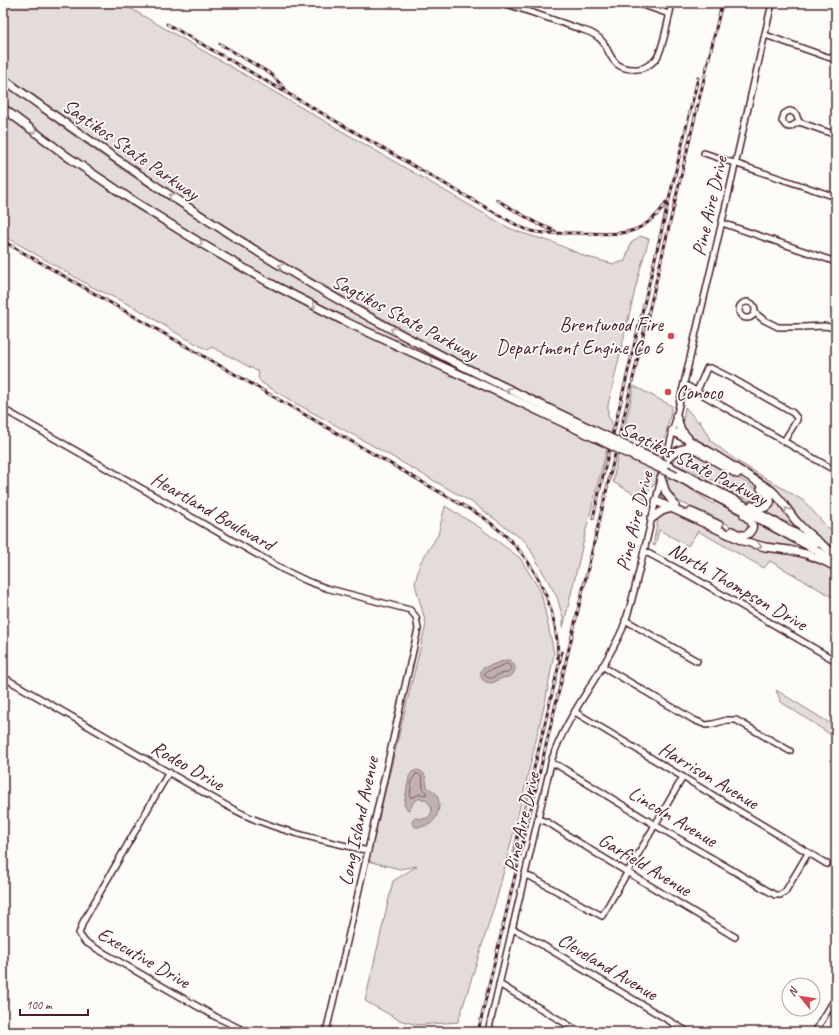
<svg xmlns="http://www.w3.org/2000/svg" width="839" height="1035" font-family="Caveat,sans-serif">
<rect width="100%" height="100%" fill="#fdfcf7"/>
<filter id="ink" filterUnits="userSpaceOnUse"><feTurbulence type="fractalNoise" baseFrequency=".025" numOctaves="2"/><feDisplacementMap in="SourceGraphic" scale="8" xChannelSelector="R" yChannelSelector="G"/><feConvolveMatrix kernelMatrix="1 2 1 2 8 2 1 2 1" color-interpolation-filters="sRGB"/></filter>
<g filter="url(#ink)">
<g fill="#e3dcda" stroke="#967e82">
<path d="M 3,3 L 121,3 L 509,228 L 522,233 L 552,242 L 587,257 L 614,264 L 625,261 L 631,243 L 640,236 L 649,239 L 639,273 L 608,405 L 608,417 C 614,422 612,427 611,434 L 520,391 L 454,357 L 367,310 L 271,255 L 146,175 L 3,73 Z"/>
<path d="M 3,83 C 27,101 51,119 76,137 C 129,175 184,211 240,245 C 312,290 387,331 462,371 L 460,373 L 392,341 L 312,301 L 232,259 L 149,209 L 66,152 L 3,103 Z"/>
<path d="M 3,113 L 64,159 L 130,205 L 201,248 L 265,285 L 329,318 L 553,421 L 607,448 L 588,522 L 563,628 L 563,618 L 557,597 L 526,542 L 473,503 L 368,443 L 295,403 L 262,383 L 258,378 L 259,372 L 212,347 L 208,350 L 178,334 L 136,308 L 90,286 L 3,235 Z"/>
<path d="M 634,386 L 672,406 L 661,457 L 622,439 Z"/>
<path d="M 685,407 L 700,424 L 699,420 L 711,441 L 737,461 L 804,501 L 827,527 L 836,532 L 836,549 L 820,540 L 809,531 L 810,529 L 801,523 L 792,511 L 785,499 L 774,486 L 738,464 L 729,462 L 694,439 L 687,434 L 683,428 L 683,421 Z"/>
<path d="M 692,450 L 765,494 L 768,503 L 759,506 L 724,488 L 725,485 L 674,464 L 671,478 L 680,482 L 713,504 L 715,502 L 747,519 L 749,520 L 749,531 L 741,532 C 730,526 720,520 709,514 C 701,511 677,502 672,497 C 663,486 669,463 678,453 Z"/>
<path d="M 618,453 L 658,472 L 655,484 L 649,490 L 647,501 L 613,482 Z"/>
<path d="M 771,493 L 799,527 L 763,512 L 768,510 L 771,507 Z"/>
<path d="M 445,506 L 479,527 L 520,558 L 541,592 L 554,653 L 546,698 L 526,783 L 498,894 L 458,1022 L 418,1025 L 399,1020 L 365,1001 L 393,881 L 417,866 L 400,869 L 371,862 L 369,860 L 369,858 L 426,624 L 415,584 L 420,563 L 438,535 Z"/>
<path d="M 673,511 C 709,527 746,539 784,551 C 801,557 820,560 836,569 L 836,599 L 770,561 L 764,568 L 698,531 L 688,546 L 659,530 L 655,546 L 653,545 L 658,519 L 662,514 Z"/>
<path d="M 754,520 L 813,552 L 813,555 L 757,544 L 744,538 C 755,534 757,531 754,520 Z"/>
<path d="M 776,690 L 836,727 L 836,738 L 781,702 Z"/>
</g>
<g fill="#c0b1b1" stroke="#91777b">
<path d="M 506,660 C 515,660 518,670 511,676 C 508,678 505,677 502,678 C 500,679 498,680 496,681 C 491,684 486,683 482,679 C 480,675 480,671 483,668 Z"/>
<path d="M 417,770 C 426,771 426,779 427,787 C 430,790 435,791 437,795 C 441,804 439,818 430,824 C 426,826 420,827 415,827 L 412,822 L 414,818 C 418,818 422,820 427,818 C 439,811 425,792 415,801 C 412,803 412,806 410,809 L 408,810 L 404,805 L 409,777 L 412,772 Z"/>
</g>
<g fill="none" stroke-linecap="round" stroke-linejoin="round">
<g stroke="#795961" stroke-width="1">
<path d="M 507,664 L 509,665 L 511,668 C 509,674 506,673 500,674 C 493,676 493,681 485,676 L 484,674 L 486,672 Z"/>
<path d="M 416,774 L 419,774 L 422,777 L 423,788 L 427,794 L 425,795 L 420,794 L 411,798 L 410,796 C 411,788 411,779 416,774 Z"/>
</g>
<defs>
<g id="minor">
<path d="M 330,3 L 344,5 L 351,3"/>
<path d="M 504,3 L 583,30 C 590,32 597,35 602,41 C 608,48 609,57 617,64 C 621,68 628,69 634,69 C 642,70 651,65 656,59 C 663,51 669,15 672,3"/>
<path d="M 637,3 L 669,14"/>
<path d="M 765,35 L 836,60"/>
<path d="M 789,111 L 791,111 L 796,114 L 799,122 L 790,127 L 786,126 L 782,121 L 784,114 Z"/>
<path d="M 799,122 L 836,135"/>
<path d="M 704,153 L 836,197"/>
<path d="M 722,223 L 836,262"/>
<circle cx="747" cy="310" r="8"/>
<path d="M 755,313 L 764,320 L 778,327 L 803,327 L 824,326 L 836,328"/>
<path d="M 684,384 L 836,471"/>
<path d="M 836,390 L 835,393 L 836,393"/>
<path d="M 697,391 L 707,368 L 711,368 L 733,379 L 793,413 L 797,418 L 797,420 L 784,441"/>
<path d="M 3,409 L 284,570 L 307,581 L 326,588 L 410,610 L 416,617 L 418,629 C 387,764 358,898 326,1032"/>
<path d="M 666,460 L 728,196 L 772,3"/>
<path d="M 644,551 L 689,575 L 836,661"/>
<path d="M 625,620 L 697,661"/>
<path d="M 602,666 L 694,720 L 706,725 L 713,724 L 727,720 L 736,720 L 790,751"/>
<path d="M 3,677 L 220,802 C 233,809 245,816 259,821 C 294,835 332,842 368,851"/>
<path d="M 575,712 L 827,864"/>
<path d="M 551,763 L 559,766 L 655,825 L 775,895 L 780,895 L 785,892 L 808,853"/>
<path d="M 169,772 L 83,922 L 79,934 L 85,942 L 216,1017 L 243,1030 L 254,1032"/>
<path d="M 538,819 L 547,822 L 594,852 L 735,937"/>
<path d="M 524,875 L 533,878 L 602,916 L 683,777"/>
<path d="M 512,929 L 519,932 L 544,946 L 688,1032"/>
<path d="M 499,984 L 580,1032"/>
<path d="M 488,1032 L 552,759 C 568,712 602,675 622,630 C 630,611 634,591 639,571 C 648,537 655,502 664,467"/>
<path d="M 815,1032 L 836,997"/>
</g>
<g id="highway">
<path d="M 3,79 C 101,149 199,218 303,279 C 401,338 504,387 608,437"/>
<path d="M 3,108 L 68,157 L 135,202 L 202,244 L 268,282 L 344,321 L 528,406 L 606,443"/>
<path d="M 676,416 L 681,430 L 688,438"/>
<path d="M 672,431 L 710,452 L 771,490 C 782,499 788,512 797,522 C 808,535 822,545 836,555"/>
<path d="M 688,445 L 737,474"/>
<path d="M 626,446 L 656,460"/>
<path d="M 624,452 L 655,466"/>
<path d="M 666,460 C 675,452 680,447 693,448"/>
<path d="M 665,464 L 729,497 L 815,544"/>
<path d="M 676,476 L 762,521 L 836,561"/>
<path d="M 661,478 L 666,493 L 675,505"/>
<path d="M 656,501 L 743,541 L 765,547 L 789,550 L 806,554 L 822,560 L 836,567"/>
<path d="M 752,505 C 770,514 778,499 761,489"/>
<path d="M 691,512 L 719,525"/>
<path d="M 651,519 L 662,511 L 672,508"/>
<path d="M 732,531 C 735,533 739,535 742,535 C 749,536 755,528 751,522 C 750,519 746,517 744,515"/>
</g>
</defs>
<use href="#minor" stroke="#4a1f2b" stroke-width="8"/>
<use href="#highway" stroke="#4a1f2b" stroke-width="10"/>
<use href="#minor" stroke="#fdfcf7" stroke-width="5"/>
<use href="#highway" stroke="#fdfcf7" stroke-width="7"/>
<defs>
<g id="rail">
<path d="M 167,24 L 513,223 C 520,227 528,231 536,232 C 549,234 563,233 576,233 C 594,233 617,236 634,230 C 647,225 660,214 666,202"/>
<path d="M 220,44 L 266,71 L 272,75 L 285,89"/>
<path d="M 497,200 L 538,224 L 555,231"/>
<path d="M 3,241 L 483,517 C 493,525 502,532 511,541 C 541,572 558,615 558,658"/>
<path d="M 593,518 L 698,78"/>
<path d="M 514,852 L 562,652"/>
<path d="M 478,1032 L 722,3"/>
</g>
</defs>
<use href="#rail" stroke="#4a1f2b" stroke-width="3"/>
<use href="#rail" stroke="#fdfcf7" stroke-width="1.5" stroke-dasharray="4.5" stroke-linecap="butt"/>
<defs>
<g id="highway-bridge">
<path d="M 608,437 L 626,446"/>
<path d="M 606,443 L 624,452"/>
<path d="M 656,460 L 665,464"/>
<path d="M 655,466 L 676,476"/>
</g>
</defs>
<use href="#highway-bridge" stroke="#4a1f2b" stroke-width="10" stroke-linecap="butt"/>
<use href="#highway-bridge" stroke="#fdfcf7" stroke-width="7"/>
</g>
<defs><path id="oneway-chevron" d="M-2-3.5L2.5 0L-2 3.5" fill="none" stroke-width="1.6" stroke-linecap="round" stroke-linejoin="round"/></defs>
<g stroke="#ac999b">
<use href="#oneway-chevron" transform="translate(34 131) rotate(37)"/>
<use href="#oneway-chevron" transform="translate(171 196) rotate(-146)"/>
<use href="#oneway-chevron" transform="translate(200 243) rotate(31)"/>
<use href="#oneway-chevron" transform="translate(281 266) rotate(-149)"/>
<use href="#oneway-chevron" transform="translate(313 306) rotate(27)"/>
<use href="#oneway-chevron" transform="translate(393 330) rotate(-151)"/>
<use href="#oneway-chevron" transform="translate(431 362) rotate(24)"/>
<use href="#oneway-chevron" transform="translate(509 390) rotate(-154)"/>
<use href="#oneway-chevron" transform="translate(787 510) rotate(-123)"/>
<use href="#oneway-chevron" transform="translate(759 546) rotate(13)"/>
</g>
</g>
<g fill="#d1495b" stroke="#fdfcf7" stroke-width="1.5">
<circle cx="671" cy="336" r="4"/>
<circle cx="668" cy="392" r="4"/>
</g>
<g text-anchor="middle" stroke-width="3.5" stroke-linejoin="round" paint-order="stroke">
<g font-size="20" fill="#4a1f2b" stroke="#fdfcf7">
<text transform="translate(131 149) rotate(35)" y="7">Sagtikos State Parkway</text>
<text transform="translate(709 206) rotate(-77)" y="7">Pine Aire Drive</text>
<text transform="translate(405 317) rotate(28)" y="7">Sagtikos State Parkway</text>
<text transform="translate(694 463) rotate(27)" y="7">Sagtikos State Parkway</text>
<text transform="translate(213 511) rotate(30)" y="7">Heartland Boulevard</text>
<text transform="translate(634 521) rotate(-76)" y="7">Pine Aire Drive</text>
<text transform="translate(738 586) rotate(30)" y="7">North Thompson Drive</text>
<text transform="translate(188 765) rotate(30)" y="7">Rodeo Drive</text>
<text transform="translate(709 775) rotate(31)" y="7">Harrison Avenue</text>
<text transform="translate(673 816) rotate(31)" y="7">Lincoln Avenue</text>
<text transform="translate(358 821) rotate(-78)" y="7">Long Island Avenue</text>
<text transform="translate(521 822) rotate(-77)" y="7">Pine Aire Drive</text>
<text transform="translate(645 864) rotate(31)" y="7">Garfield Avenue</text>
<text transform="translate(144 957) rotate(30)" y="7">Executive Drive</text>
<text transform="translate(608 966) rotate(31)" y="7">Cleveland Avenue</text>
</g>
<g font-size="20" fill="#4a1f2b" stroke="#fdfcf7" text-anchor="end">
<text x="663" y="331">Brentwood Fire<tspan x="663" dy="23">Department Engine Co 6</tspan></text>
<text x="676" y="399" text-anchor="start">Conoco</text>
</g>
</g>
<rect width="839" height="1035" fill="none" stroke="#fdfcf7" stroke-width="16"/>
<rect x="8" y="8" width="823" height="1019" fill="none" stroke="#4a1f2b" stroke-width="1.5" filter="url(#ink)"/>
<g transform="translate(801 997) rotate(300)"><circle r="19" fill="#fdfcf7" stroke="#b5a4a5"/>
<path d="M0-3L7 15L0 10L-7 15Z" fill="#d1495b"/>
<text y="-6" font-size="11" font-weight="bold" text-anchor="middle" fill="#4a1f2b">N</text>
</g>
<path d="M20 1009v6h68v-6" fill="none" stroke="#4a1f2b" stroke-width="2"/>
<text x="26" y="1009" font-size="12" fill="#4a1f2b" stroke="#fdfcf7" stroke-width="3" paint-order="stroke">100 m</text>
</svg>
